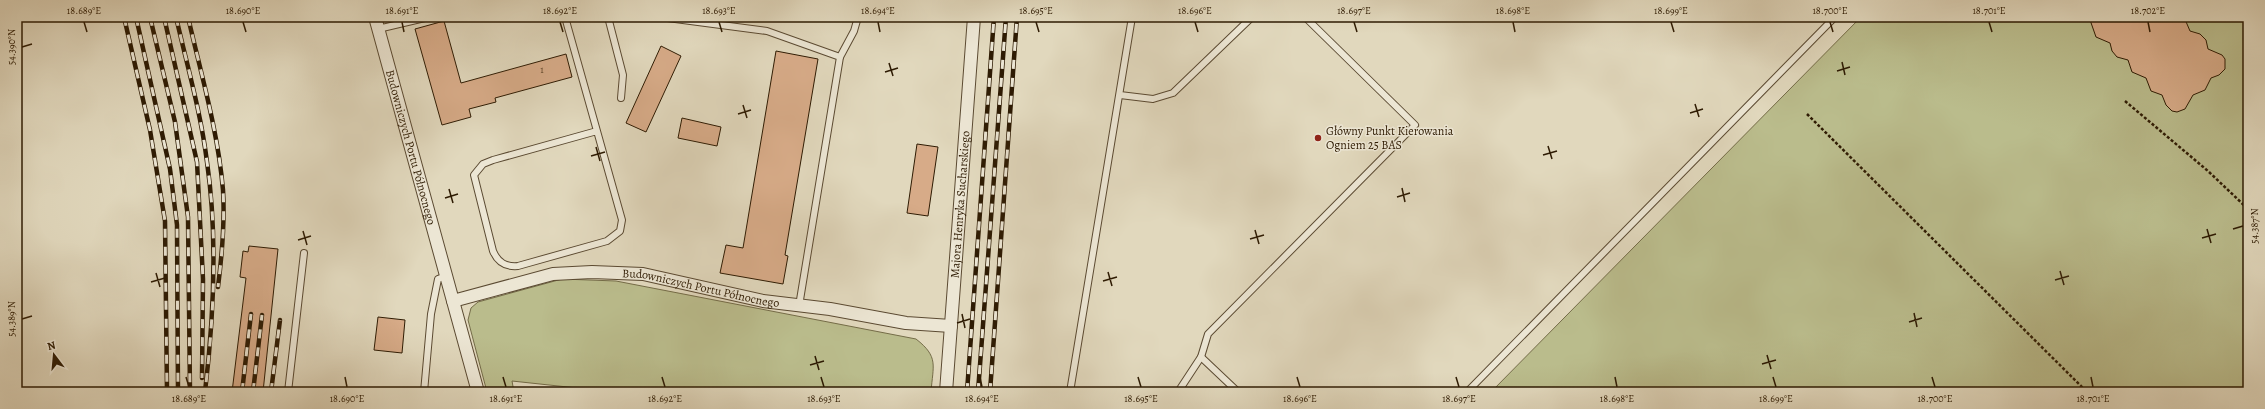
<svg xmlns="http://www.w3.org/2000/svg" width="2265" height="409" font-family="Alegreya,serif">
<rect width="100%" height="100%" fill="#e1d8bd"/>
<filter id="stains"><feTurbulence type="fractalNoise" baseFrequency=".005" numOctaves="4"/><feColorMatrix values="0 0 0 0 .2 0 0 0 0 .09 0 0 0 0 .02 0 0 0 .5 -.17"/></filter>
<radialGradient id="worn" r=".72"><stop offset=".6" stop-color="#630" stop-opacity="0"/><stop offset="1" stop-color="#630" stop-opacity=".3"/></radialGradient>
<g fill="#babc8c" stroke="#746c48">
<path d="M 1861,17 L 2248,17 L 2248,392 L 1491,392 Z"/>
<path d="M 562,279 L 616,281 L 916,339 C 939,357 933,365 931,392 L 614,392 L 512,381 L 514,392 L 487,392 L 468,320 L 471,308 L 478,302 Z"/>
</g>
<g fill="#d7ab88" stroke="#2e1b03">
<path d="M 2089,17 L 2184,17 L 2190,31 L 2200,34 L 2206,40 L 2208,49 L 2222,55 L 2225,59 L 2225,69 L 2219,75 L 2211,78 L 2205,90 L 2193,95 L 2185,109 L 2177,112 L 2172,111 L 2166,105 L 2162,95 L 2151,91 L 2146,78 L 2132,72 L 2128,60 L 2117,57 L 2112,51 L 2110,43 L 2096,37 Z"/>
<path d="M 444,21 L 461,83 L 566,54 L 572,77 L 495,98 L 496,102 L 469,109 L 471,117 L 442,125 L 415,29 Z"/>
<path d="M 661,46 L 681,56 L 646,132 L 626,123 Z"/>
<path d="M 776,51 L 818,59 L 785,255 L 788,256 L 783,284 L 720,273 L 726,245 L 743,248 Z"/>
<path d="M 682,118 L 721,127 L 717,146 L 678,138 Z"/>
<path d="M 917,144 L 938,147 L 928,216 L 907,213 Z"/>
<path d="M 249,246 L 278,249 L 263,392 L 232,392 L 246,278 L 240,277 L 243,251 L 248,252 Z"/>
<path d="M 378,317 L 405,320 L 402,353 L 374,350 Z"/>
</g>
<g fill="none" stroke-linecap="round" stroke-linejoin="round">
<defs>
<g id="lane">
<path d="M 565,17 L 622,220 L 620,231 L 607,241 L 518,266 C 506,267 498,263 493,251 L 474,175 L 483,164 L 493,160 L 597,131"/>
<path d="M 608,17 L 623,75 L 621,98"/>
<path d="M 660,17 L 767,31 L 840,57 L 799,306"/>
<path d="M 378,29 L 429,17"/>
<path d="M 840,57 L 854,31 L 858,17"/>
<path d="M 1120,95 L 1153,99 L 1173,93 L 1252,17"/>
<path d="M 1201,357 L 1238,392"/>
<path d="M 288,392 L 304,253"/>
<path d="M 424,392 L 431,314 L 438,279 L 446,276"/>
<path d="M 1070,392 L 1132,17"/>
<path d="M 1178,392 L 1201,357 L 1208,334 L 1415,125 L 1305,17"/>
<path d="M 1467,392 L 1835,17"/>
</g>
<g id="street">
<path id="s1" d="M 375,17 L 478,392"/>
<path id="s2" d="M 453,301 L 553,274 L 592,272 L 643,274 L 763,301 L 830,309 L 906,323 L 951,326"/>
<path id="s3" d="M 946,392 L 974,17"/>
</g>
</defs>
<use href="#lane" stroke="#5b4a32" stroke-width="8"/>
<use href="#street" stroke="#5b4a32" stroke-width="14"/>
<g stroke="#2e1b03" stroke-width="2.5" stroke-dasharray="3 2" stroke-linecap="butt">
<path d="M 2125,101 L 2208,171 L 2248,209"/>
<path d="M 1807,114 L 2087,392"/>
</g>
<use href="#lane" stroke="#ece6d4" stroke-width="6"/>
<use href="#street" stroke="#ece6d4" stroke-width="12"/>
<defs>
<g id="rail">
<path d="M 124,17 L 150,130 L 165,221 L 167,392"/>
<path d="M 136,17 L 170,169 L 177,225 L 178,392"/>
<path d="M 150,17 L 175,122 L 188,217 L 190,392"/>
<path d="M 164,17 L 197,162 L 203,279 L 202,378"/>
<path d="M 176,17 C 187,65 201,113 207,162 C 218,238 214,316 205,392"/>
<path d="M 188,17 C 201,74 218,131 223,190 C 225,222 222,255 218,287"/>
<path d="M 242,392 L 251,314"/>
<path d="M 253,392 L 262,315"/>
<path d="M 271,392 L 280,320"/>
<path d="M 967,392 L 994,17"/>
<path d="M 978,392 L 1006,17"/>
<path d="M 990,392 L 1017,17"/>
</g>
</defs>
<use href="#rail" stroke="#2e1b03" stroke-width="4.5"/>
<use href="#rail" stroke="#ece6d4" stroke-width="3" stroke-dasharray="9" stroke-linecap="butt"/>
</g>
<path fill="none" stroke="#2e1b03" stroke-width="1.5" d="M 84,22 L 87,32M 243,22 L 246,32M 402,22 L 404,32M 560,22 L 563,32M 719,22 L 722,32M 878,22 L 880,32M 1036,22 L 1039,32M 1195,22 L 1198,32M 1354,22 L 1357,32M 1513,22 L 1515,32M 1671,22 L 1674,32M 1830,22 L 1833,32M 1989,22 L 1992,32M 2148,22 L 2150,32M 22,47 L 32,44M 1842,62 L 1845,75M 889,63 L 893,76M 1837,71 L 1850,67M 885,72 L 898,68M 1695,104 L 1699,117M 743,105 L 747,118M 1690,113 L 1703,109M 738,114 L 751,110M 1548,146 L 1552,159M 596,147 L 600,161M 1543,155 L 1557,151M 591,156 L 605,152M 1402,188 L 1405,202M 449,189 L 453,203M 1397,197 L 1410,193M 445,198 L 458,194M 2207,229 L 2211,243M 2233,229 L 2243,226M 1255,230 L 1259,244M 303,231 L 307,245M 2202,238 L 2216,234M 1250,239 L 1264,235M 298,240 L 311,236M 2060,271 L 2064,285M 1108,272 L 1112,286M 156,273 L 160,287M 2055,280 L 2069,276M 1103,281 L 1117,277M 151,282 L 165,278M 1914,313 L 1917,327M 962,314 L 965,328M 22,319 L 32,316M 1909,322 L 1922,318M 957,323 L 970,319M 1767,355 L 1771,369M 815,356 L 819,370M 1762,364 L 1776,360M 810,365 L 824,361M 186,377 L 189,387M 345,377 L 347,387M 503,377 L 506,387M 662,377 L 665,387M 821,377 L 824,387M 980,377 L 982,387M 1138,377 L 1141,387M 1297,377 L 1300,387M 1456,377 L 1459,387M 1615,377 L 1617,387M 1773,377 L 1776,387M 1932,377 L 1935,387M 2091,377 L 2093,387"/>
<circle fill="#8f2418" stroke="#ece6d4" stroke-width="1.5" cx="1318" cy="138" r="4"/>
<g text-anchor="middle" stroke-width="3" stroke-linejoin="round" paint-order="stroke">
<g font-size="10" fill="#583f24">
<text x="542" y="73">1</text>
</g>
<g font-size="12" fill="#2e1b03" stroke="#ece6d4" text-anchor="start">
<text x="1326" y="135">Główny Punkt Kierowania<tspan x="1326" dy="14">Ogniem 25 BAS</tspan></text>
</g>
<g font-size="12" fill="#2e1b03" stroke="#ece6d4">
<text dy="4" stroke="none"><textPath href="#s1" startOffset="135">Budowniczych Portu Północnego</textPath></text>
<text dy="4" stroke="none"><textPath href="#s3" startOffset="188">Majora Henryka Sucharskiego</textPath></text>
<text dy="4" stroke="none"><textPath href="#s2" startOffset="253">Budowniczych Portu Północnego</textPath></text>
</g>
</g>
<rect width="2265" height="409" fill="none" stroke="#e1d8bd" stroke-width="44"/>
<g transform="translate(54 355) rotate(344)" stroke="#ece6d4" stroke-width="3" paint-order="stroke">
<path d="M0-3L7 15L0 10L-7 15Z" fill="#2e1b03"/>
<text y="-6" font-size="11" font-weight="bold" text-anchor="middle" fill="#2e1b03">N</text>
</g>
<rect x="22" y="22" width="2221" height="365" fill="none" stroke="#2e1b03" stroke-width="1.5"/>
<g font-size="10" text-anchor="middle" fill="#2e1b03">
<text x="84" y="14">18.689°E</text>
<text x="243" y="14">18.690°E</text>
<text x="402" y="14">18.691°E</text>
<text x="560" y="14">18.692°E</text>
<text x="719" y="14">18.693°E</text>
<text x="878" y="14">18.694°E</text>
<text x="1036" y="14">18.695°E</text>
<text x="1195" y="14">18.696°E</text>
<text x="1354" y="14">18.697°E</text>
<text x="1513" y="14">18.698°E</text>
<text x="1671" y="14">18.699°E</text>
<text x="1830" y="14">18.700°E</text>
<text x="1989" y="14">18.701°E</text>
<text x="2148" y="14">18.702°E</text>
<text transform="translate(11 47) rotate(-90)" y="4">54.390°N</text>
<text transform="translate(2254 226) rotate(-90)" y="4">54.387°N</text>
<text transform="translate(11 319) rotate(-90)" y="4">54.389°N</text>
<text x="189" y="402">18.689°E</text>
<text x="347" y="402">18.690°E</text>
<text x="506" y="402">18.691°E</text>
<text x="665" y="402">18.692°E</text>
<text x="824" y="402">18.693°E</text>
<text x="982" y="402">18.694°E</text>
<text x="1141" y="402">18.695°E</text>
<text x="1300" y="402">18.696°E</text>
<text x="1459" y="402">18.697°E</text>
<text x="1617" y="402">18.698°E</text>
<text x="1776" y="402">18.699°E</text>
<text x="1935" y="402">18.700°E</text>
<text x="2093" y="402">18.701°E</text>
</g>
<rect width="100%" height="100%" filter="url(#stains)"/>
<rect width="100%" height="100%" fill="url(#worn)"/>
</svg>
